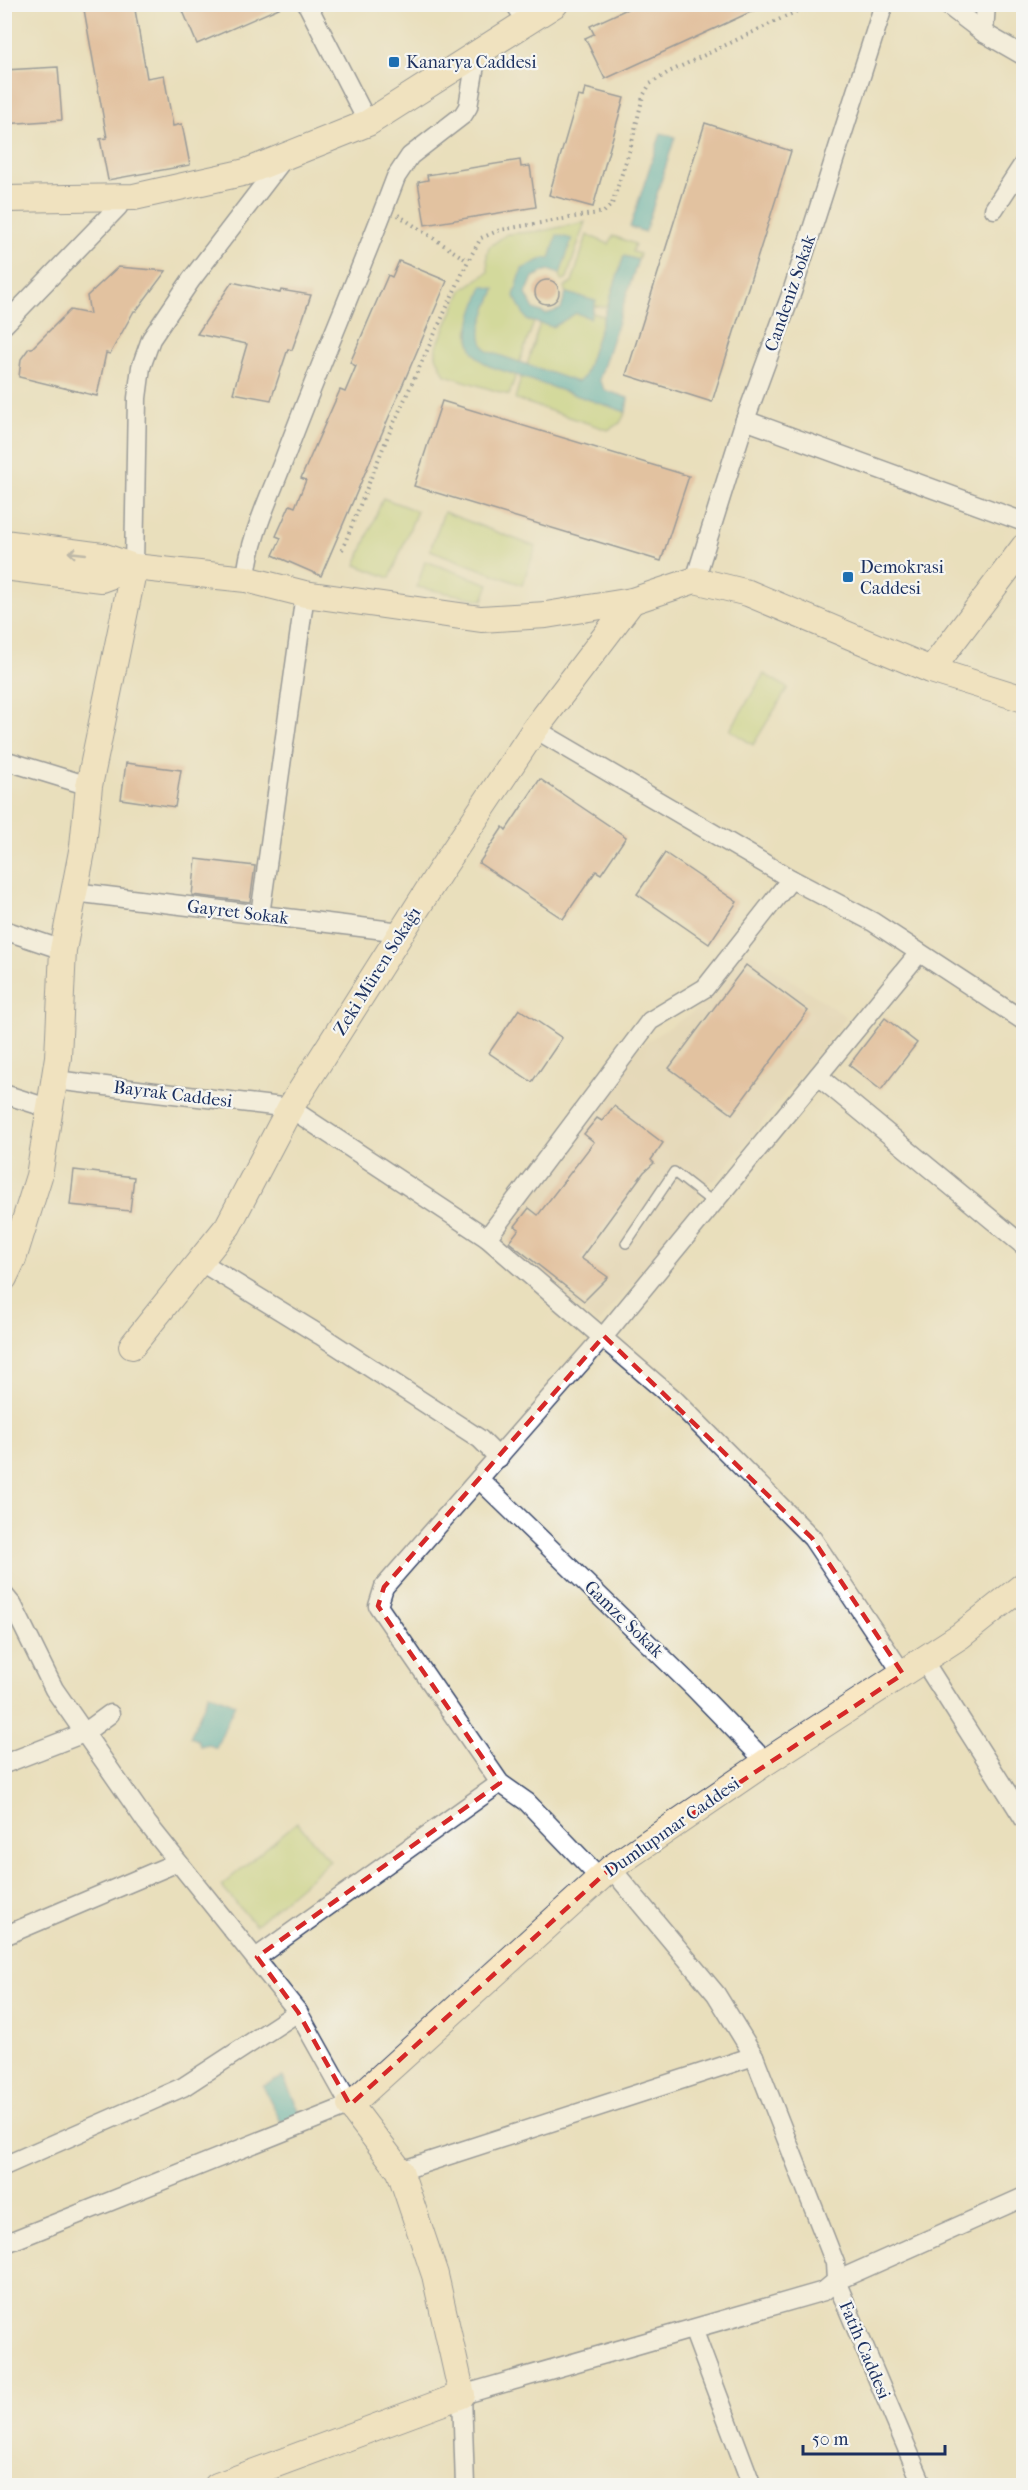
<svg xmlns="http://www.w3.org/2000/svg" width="1028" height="2490" font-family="'IM FELL French Canon',serif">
<rect width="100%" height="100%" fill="#f6f6f2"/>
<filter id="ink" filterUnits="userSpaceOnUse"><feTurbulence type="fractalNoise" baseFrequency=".0167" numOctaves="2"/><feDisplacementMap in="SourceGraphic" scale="12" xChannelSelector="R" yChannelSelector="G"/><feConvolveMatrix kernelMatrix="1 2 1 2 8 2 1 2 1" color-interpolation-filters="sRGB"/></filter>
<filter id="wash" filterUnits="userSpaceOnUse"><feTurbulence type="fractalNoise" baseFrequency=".008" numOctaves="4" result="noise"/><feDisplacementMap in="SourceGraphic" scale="24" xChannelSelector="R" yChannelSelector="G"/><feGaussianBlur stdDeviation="1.35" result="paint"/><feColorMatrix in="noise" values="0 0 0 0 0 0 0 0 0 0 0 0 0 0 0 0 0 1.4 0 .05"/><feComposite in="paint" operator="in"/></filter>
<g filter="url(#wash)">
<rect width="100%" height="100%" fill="#e9dfbc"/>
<path fill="#e1d2b6" d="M 747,950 L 847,1017 L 715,1181 L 710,1181 L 699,1195 L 699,1206 L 598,1324 L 496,1244 L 638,1047 L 692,1013 L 739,954 Z"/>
<g fill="#b9d277" stroke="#6a806a" stroke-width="1.5">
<path d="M 585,222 L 567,278 L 562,281 L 560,274 L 571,239 L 557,236 L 550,259 L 522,269 L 527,320 L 534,322 L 519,363 C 510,359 496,357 488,352 C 469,340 489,305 495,290 L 468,330 C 469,361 491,367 516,375 L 509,395 L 445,375 L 436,356 L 436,348 L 462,290 L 488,272 L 487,254 L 489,247 L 507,234 L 542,231 Z"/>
<path d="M 587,235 L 609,244 L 613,236 L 635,244 L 632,252 L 640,254 L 638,260 L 624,256 L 607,307 L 594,306 L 595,301 L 566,293 L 564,287 L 572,283 Z"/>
<path d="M 576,313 L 590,318 L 592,313 L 604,316 L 584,377 L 577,382 L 527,365 L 540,323 L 553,327 Z"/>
<path d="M 521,377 L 626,412 L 620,423 L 608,430 L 515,399 Z"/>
<path d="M 383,498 L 417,511 L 390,578 L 356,565 Z"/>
<path d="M 444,512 L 536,547 L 522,585 L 430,550 Z"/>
<path d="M 425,561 L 489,584 L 483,600 L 417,587 Z"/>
<path d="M 764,674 L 788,688 L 753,745 L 730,730 Z"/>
<path d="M 297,1822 L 330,1861 L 255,1925 L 221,1886 Z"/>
</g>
<g fill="#3fadbc" stroke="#2d6e8d" stroke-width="1.5">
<path d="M 661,133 L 675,137 L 645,232 L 630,227 Z"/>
<path d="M 557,235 L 572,239 L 560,274 L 548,270 L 533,277 L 526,294 L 534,309 L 546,314 L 561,309 L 566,293 L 596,301 L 590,318 L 576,313 L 553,327 L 527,320 L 514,296 L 522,269 L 544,258 L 550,259 Z"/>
<path d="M 624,256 L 638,260 L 599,380 L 605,390 L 628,398 L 626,412 L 489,366 C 455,347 473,315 483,286 L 495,289 C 488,309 472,333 487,351 L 577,382 L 584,377 Z"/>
<path d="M 209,1693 L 235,1704 L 216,1748 L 208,1744 L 200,1746 L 198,1740 L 190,1737 Z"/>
<path d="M 283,2077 L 302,2116 L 283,2126 L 263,2086 Z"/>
</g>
<g id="blocks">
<g fill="#da9f7f">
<path d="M 83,4 L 134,4 L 147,78 L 164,75 L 173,126 L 182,124 L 190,165 L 108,180 L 100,139 L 107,138 Z"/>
<path d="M 180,4 L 288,4 L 197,44 Z"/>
<path d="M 638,4 L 768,4 L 605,79 L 585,38 L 594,34 L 590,26 Z"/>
<path d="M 58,67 L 62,120 L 4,124 L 4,70 Z"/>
<path d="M 585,88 L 624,98 L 593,207 L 549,195 L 578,96 L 583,97 Z"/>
<path d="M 705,123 L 791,151 L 712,402 L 626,375 Z"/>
<path d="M 520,160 L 521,167 L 530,166 L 536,207 L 425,225 L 418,182 L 428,180 L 427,175 Z"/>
<path d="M 399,261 L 447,281 L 321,576 L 273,555 L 281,538 L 276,536 L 290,505 L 295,507 L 306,480 L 301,478 L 340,390 L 345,392 L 356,366 L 350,363 L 388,275 L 392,277 Z"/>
<path d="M 118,267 L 166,271 L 136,311 L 134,311 L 110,354 L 106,353 L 97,396 L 19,377 L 21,359 L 29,348 L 32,348 L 70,310 L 90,314 L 87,296 Z"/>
<circle cx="547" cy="292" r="12"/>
<path d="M 232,282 L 280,293 L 281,290 L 311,295 L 292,350 L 288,349 L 271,400 L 233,393 L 247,344 L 197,334 Z"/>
<path d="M 442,401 L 689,476 L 661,561 L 414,486 Z"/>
<path d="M 126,763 L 181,770 L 175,807 L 121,799 Z"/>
<path d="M 540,779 L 626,837 L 601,874 L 596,871 L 563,919 L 479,863 L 503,827 L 506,830 Z"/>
<path d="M 665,853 L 737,902 L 709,944 L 637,894 Z"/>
<path d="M 196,859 L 255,866 L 250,902 L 192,895 Z"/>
<path d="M 746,965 L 808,1011 L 732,1114 L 669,1068 Z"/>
<path d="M 519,1009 L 562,1038 L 532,1082 L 489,1053 Z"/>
<path d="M 885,1018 L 917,1043 L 881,1090 L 849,1065 Z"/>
<path d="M 614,1106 L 663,1143 L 651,1160 L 654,1163 L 644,1172 L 581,1258 L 608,1277 L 584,1301 L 509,1242 L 519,1229 L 515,1226 L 529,1208 L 538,1215 L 594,1142 L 584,1134 L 597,1118 L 602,1121 Z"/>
<path d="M 74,1170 L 134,1177 L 130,1211 L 70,1205 Z"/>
</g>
</g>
</g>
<g filter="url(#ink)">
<use href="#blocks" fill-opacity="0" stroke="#3a496c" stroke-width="1.5"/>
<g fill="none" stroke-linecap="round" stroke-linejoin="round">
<defs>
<path id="lane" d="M 626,1243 L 674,1172 L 715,1204"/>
<g id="street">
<path d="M 307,4 L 368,123"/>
<path d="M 515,4 L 527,22"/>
<path d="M 946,4 L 984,33 L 1024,56"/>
<path d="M 984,33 L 986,4"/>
<path d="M 994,209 L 1024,163"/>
<path d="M 4,325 L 118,207 L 123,197"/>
<path d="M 745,420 L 1024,522"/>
<path d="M 134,567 L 137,398 L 141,367 L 151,339 L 191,280 L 285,157"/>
<path d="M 246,579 C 249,539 269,499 283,462 C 319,366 360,273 396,177 L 410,156 L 463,115 L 468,107 L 477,53"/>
<path d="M 695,580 L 745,420 L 792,292 L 884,4"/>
<path d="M 535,729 L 791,879 L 873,922 L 1024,1021"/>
<path d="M 4,760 L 89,786"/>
<path d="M 74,892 L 401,932"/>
<path d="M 260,915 L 305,594"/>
<path d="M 4,930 L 63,950"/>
<path d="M 818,1076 L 1024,1246"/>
<path d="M 55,1080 L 290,1108 L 487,1238 L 675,1400 L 812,1538 L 903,1674"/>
<path d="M 4,1094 L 51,1109"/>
<path d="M 487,1238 L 650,1021 L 705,988 L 791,879"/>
<path d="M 201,1262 L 320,1335 L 480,1439 L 499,1458"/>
<path d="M 479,1479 L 692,1686 L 766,1762"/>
<path d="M 4,1595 L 13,1606 L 54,1689 L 147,1823 L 298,2012 L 350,2105 L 4,2244"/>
<path d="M 923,1660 L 1024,1819"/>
<path d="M 4,1764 L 84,1733 L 110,1714"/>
<path d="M 600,1878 L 527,1802 L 500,1783 L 378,1606 L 384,1587 L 604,1336 L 919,953"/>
<path d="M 4,1936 L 178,1862"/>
<path d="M 257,1957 L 500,1783"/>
<path d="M 4,2166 L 183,2087 L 298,2012"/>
<path d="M 400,2171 L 754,2056"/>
<path d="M 693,2329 L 752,2486"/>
<path d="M 465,2486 L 462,2395 L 824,2291 L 836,2281 L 835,2263 L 754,2056 L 716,1994 L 611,1868"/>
<path d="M 923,2486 L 836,2281 L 1024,2197"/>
</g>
<g id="secondary">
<path d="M 4,199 L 134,197 L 246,172 L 368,123 L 555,4"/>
<path d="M 4,543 L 102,556 L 134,567 L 246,579 L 305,594 L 481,619 L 546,615 L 632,601 L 695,580 L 748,593 L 931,670 L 1024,699"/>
<path d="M 4,567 L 101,579 L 134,567"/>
<path d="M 931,670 L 1024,547"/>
<path d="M 4,1278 L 13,1259 L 39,1176 L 58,1057 L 63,950 L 83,846 L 89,786 L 134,567"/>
<path d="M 132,1346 L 228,1226 L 290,1108 L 441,870 L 535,729 L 632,601"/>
<path d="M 217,2486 L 462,2395 L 435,2275 L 400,2171 L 350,2105 L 611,1868 L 766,1762 L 960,1636 L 1024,1585"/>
</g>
</defs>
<use href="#lane" stroke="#3a496c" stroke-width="12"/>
<use href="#street" stroke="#3a496c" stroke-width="21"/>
<use href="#secondary" stroke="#3a496c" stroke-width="28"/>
<g stroke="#3a496c" stroke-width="4" stroke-dasharray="1.5 4.5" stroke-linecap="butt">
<path d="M 398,215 L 468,261"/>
<path d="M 342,550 L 387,438 L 468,261 L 481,238 L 500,230 L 604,212 L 612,204 L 631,146 L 643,96 L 650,84 L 669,72 L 812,4"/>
</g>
<use href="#lane" stroke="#fff" stroke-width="9"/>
<use href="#street" stroke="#fff" stroke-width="18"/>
<use href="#secondary" stroke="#f9e7c3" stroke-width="26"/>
</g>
<defs><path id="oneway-shaft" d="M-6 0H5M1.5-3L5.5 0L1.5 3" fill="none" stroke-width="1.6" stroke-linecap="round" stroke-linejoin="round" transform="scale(1.5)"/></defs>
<use stroke="#8a8b90" href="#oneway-shaft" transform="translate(77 553) rotate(-174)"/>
</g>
<path d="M0 0H1028V2490H0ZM 604,1336 L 812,1538 L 903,1674 L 611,1868 L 350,2105 L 298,2012 L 257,1957 L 500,1783 L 378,1606 L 384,1587 Z" fill="#e9dfbc" fill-opacity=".55" fill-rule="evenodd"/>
<path fill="none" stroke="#d62828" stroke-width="4.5" stroke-dasharray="12 8" stroke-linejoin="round" d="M 604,1336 L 812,1538 L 903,1674 L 611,1868 L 350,2105 L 298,2012 L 257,1957 L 500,1783 L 378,1606 L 384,1587 Z"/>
<g fill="#1f6fb2" stroke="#f6f6f2" stroke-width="2">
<rect x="388" y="56" width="12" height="12" rx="3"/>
<rect x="842" y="571" width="12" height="12" rx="3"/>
</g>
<g text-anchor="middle" stroke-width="4.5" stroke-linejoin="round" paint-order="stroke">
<g font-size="18" fill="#1b2f5e" stroke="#f6f6f2" text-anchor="start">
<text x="406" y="68">Kanarya Caddesi</text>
<text x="860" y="573">Demokrasi<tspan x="860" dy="21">Caddesi</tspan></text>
</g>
<g font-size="18" fill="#1b2f5e" stroke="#f6f6f2">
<text transform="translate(790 293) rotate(-71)" y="6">Candeniz Sokak</text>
<text transform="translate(238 912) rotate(7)" y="6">Gayret Sokak</text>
<text transform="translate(377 971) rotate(-58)" y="6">Zeki Müren Sokağı</text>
<text transform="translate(173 1094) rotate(7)" y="6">Bayrak Caddesi</text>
<text transform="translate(624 1619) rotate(44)" y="6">Gamze Sokak</text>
<text transform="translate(672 1827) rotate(-35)" y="6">Dumlupınar Caddesi</text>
<text transform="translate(865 2350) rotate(67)" y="6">Fatih Caddesi</text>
</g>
</g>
<rect width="1028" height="2490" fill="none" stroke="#f6f6f2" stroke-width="24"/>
<path d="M803 2445v9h142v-9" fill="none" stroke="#1b2f5e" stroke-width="3"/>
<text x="812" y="2445" font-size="18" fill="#1b2f5e" stroke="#f6f6f2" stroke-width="4.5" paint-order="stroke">50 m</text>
</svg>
